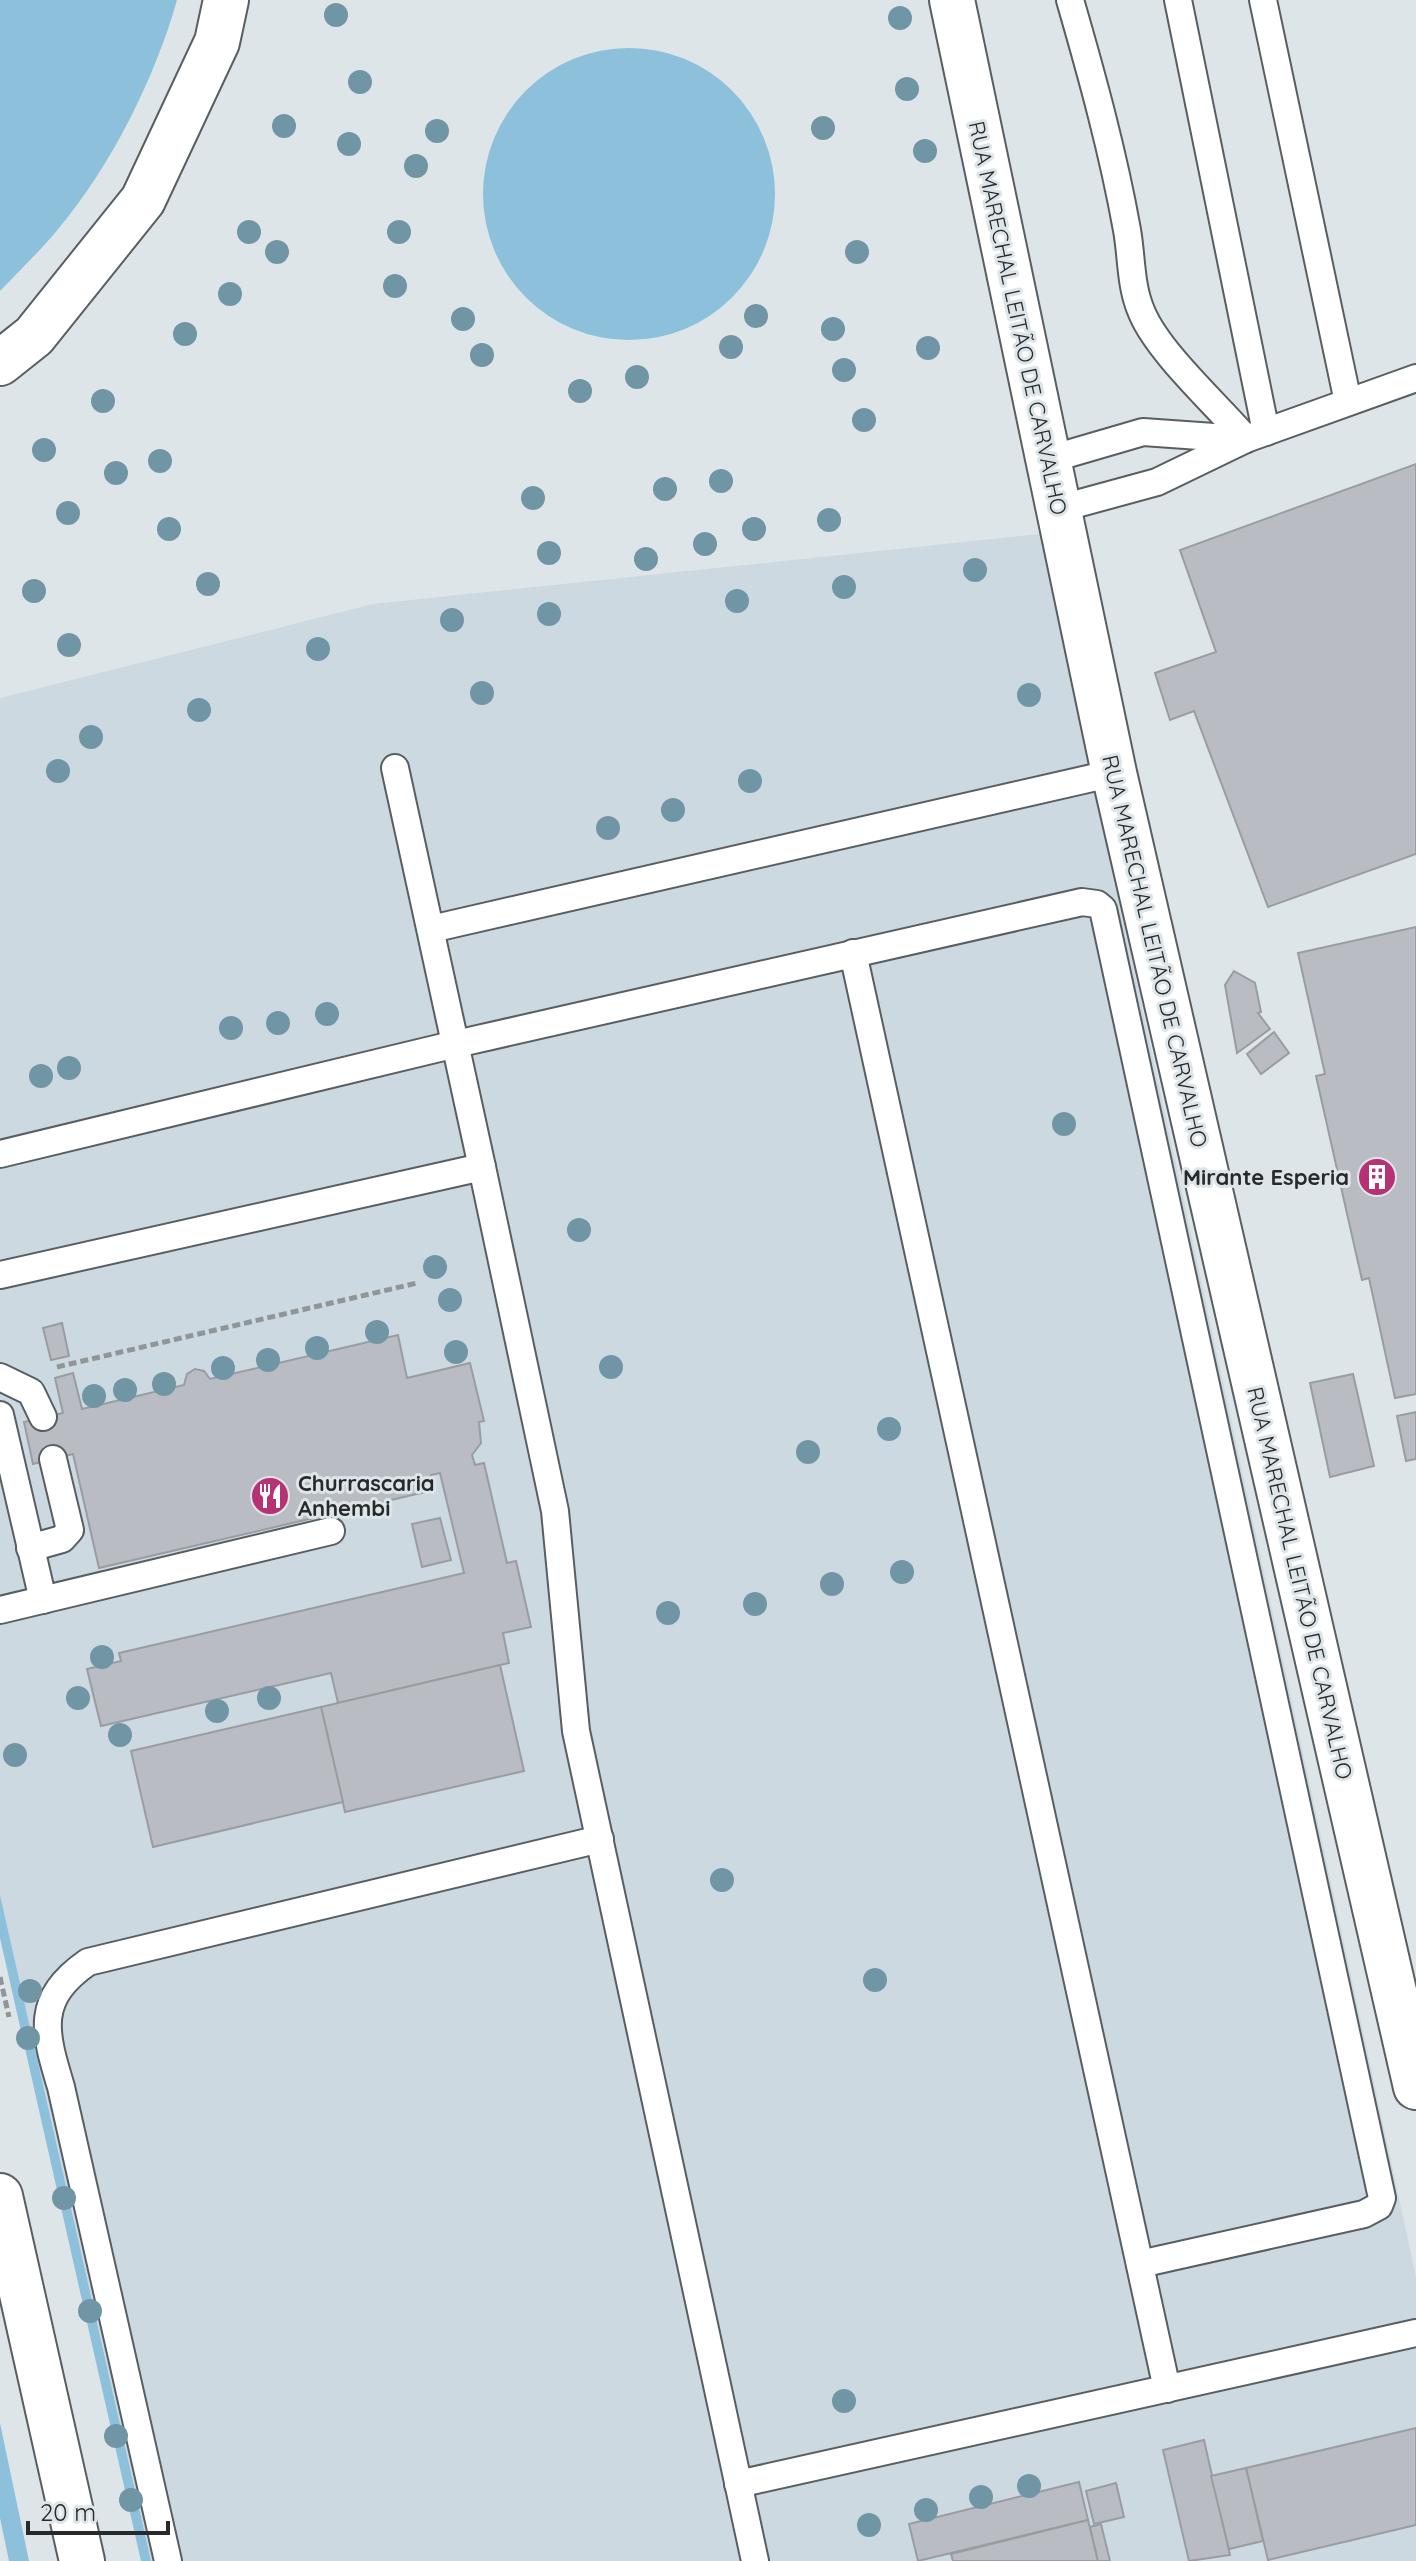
<svg xmlns="http://www.w3.org/2000/svg" width="1416" height="2561" font-family="Quicksand,sans-serif">
<rect width="100%" height="100%" fill="#dee5e9"/>
<path fill="#ccd9e1" d="M 1040,534 L 1416,2277 L 1416,2561 L 151,2561 L 0,1895 L 0,698 L 373,604 Z"/>
<g fill="#8cc0db">
<path d="M 0,0 L 177,0 C 155,78 111,166 59,228 C 41,250 20,270 0,291 Z"/>
<circle cx="629" cy="194" r="146"/>
<path d="M 0,1895 L 151,2561 L 141,2561 L 0,1938 Z"/>
<path d="M 0,2423 L 29,2561 L 9,2561 L 0,2518 Z"/>
</g>
<g fill="#b9bdc3" stroke="#999da2" stroke-width="2">
<path d="M 1416,464 L 1416,854 L 1268,907 L 1194,711 L 1170,720 L 1155,673 L 1216,652 L 1180,550 Z"/>
<path d="M 1416,927 L 1416,1394 L 1395,1398 L 1369,1278 L 1362,1280 L 1316,1076 L 1325,1074 L 1298,953 Z"/>
<path d="M 1234,971 L 1255,983 L 1261,1012 L 1258,1013 L 1270,1029 L 1237,1053 L 1225,985 Z"/>
<path d="M 1274,1032 L 1289,1053 L 1261,1074 L 1247,1054 Z"/>
<path d="M 62,1323 L 69,1356 L 51,1360 L 43,1328 Z"/>
<path d="M 398,1335 L 407,1378 L 470,1363 L 484,1421 L 479,1422 L 481,1443 L 472,1455 L 475,1465 L 484,1463 L 507,1563 L 516,1561 L 531,1627 L 503,1633 L 509,1663 L 338,1703 L 331,1673 L 101,1726 L 87,1669 L 121,1661 L 119,1653 L 464,1573 L 440,1473 L 431,1475 L 434,1490 L 99,1568 L 73,1454 L 33,1464 L 24,1422 L 63,1413 L 55,1378 L 73,1373 L 82,1409 L 184,1385 L 187,1374 L 195,1369 L 204,1371 L 210,1379 Z"/>
<path d="M 1353,1374 L 1374,1466 L 1330,1477 L 1310,1383 Z"/>
<path d="M 1416,1412 L 1416,1459 L 1406,1461 L 1397,1416 Z"/>
<path d="M 440,1518 L 451,1560 L 422,1567 L 412,1524 Z"/>
<path d="M 500,1665 L 524,1771 L 345,1812 L 321,1707 Z"/>
<path d="M 321,1707 L 343,1802 L 153,1847 L 131,1751 Z"/>
<path d="M 1416,2428 L 1416,2525 L 1268,2560 L 1246,2468 Z"/>
<path d="M 1204,2440 L 1230,2555 L 1189,2561 L 1163,2450 Z"/>
<path d="M 1246,2468 L 1263,2541 L 1229,2549 L 1211,2476 Z"/>
<path d="M 1079,2482 L 1088,2520 L 918,2561 L 909,2524 Z"/>
<path d="M 1116,2483 L 1124,2517 L 1094,2524 L 1086,2491 Z"/>
<path d="M 1088,2520 L 1098,2561 L 953,2561 L 951,2554 Z"/>
<path d="M 1101,2524 L 1110,2561 L 1098,2561 L 1090,2527 Z"/>
</g>
<g fill="none" stroke-linecap="round" stroke-linejoin="round">
<defs>
<g id="lane">
<path d="M 1070,0 C 1092,76 1113,152 1127,230 C 1132,258 1130,286 1142,313 C 1159,353 1216,404 1246,439"/>
<path d="M 1178,0 L 1266,432"/>
<path d="M 1263,0 L 1348,402"/>
<path d="M 1047,460 L 1143,432 L 1242,439"/>
<path d="M 1058,509 L 1157,482 L 1246,439 L 1416,378"/>
<path d="M 395,768 L 482,1167"/>
<path d="M 431,929 L 1114,773"/>
<path d="M 853,953 L 1167,2389"/>
<path d="M 0,1154 L 456,1044 L 1082,902 L 1097,904 L 1103,909 L 1382,2198 L 1379,2206 L 1364,2214 L 1140,2264"/>
<path d="M 0,1275 L 482,1167 L 555,1511 L 576,1731 L 755,2561"/>
<path d="M 0,1377 L 31,1392 L 43,1417"/>
<path d="M 0,1415 L 43,1600"/>
<path d="M 30,1548 L 62,1539 L 70,1530 L 53,1459"/>
<path d="M 0,1610 L 331,1531"/>
<path d="M 738,2484 L 1416,2333"/>
<path d="M 168,2561 L 61,2087 C 44,2031 35,1999 88,1962 L 600,1839"/>
</g>
<path id="secondary" d="M 952,0 L 1114,773 L 1416,2087"/>
<path id="primary" d="M 0,2196 L 82,2561"/>
<path id="highway" d="M 0,363 L 34,336 L 143,200 L 217,42 L 226,0"/>
</defs>
<use href="#lane" stroke="#585e61" stroke-width="30"/>
<use href="#secondary" stroke="#585e61" stroke-width="48"/>
<use href="#primary" stroke="#585e61" stroke-width="48"/>
<use href="#highway" stroke="#585e61" stroke-width="48"/>
<g stroke="#909598" stroke-width="5" stroke-dasharray="8 4" stroke-linecap="butt">
<path d="M 57,1367 L 417,1283"/>
<path d="M 0,1977 L 9,2017"/>
</g>
<use href="#lane" stroke="#fff" stroke-width="26"/>
<use href="#secondary" stroke="#fff" stroke-width="44"/>
<use href="#primary" stroke="#fff" stroke-width="44"/>
<use href="#highway" stroke="#fff" stroke-width="44"/>
</g>
<g fill="#7096a6">
<circle cx="336" cy="15" r="12"/>
<circle cx="900" cy="18" r="12"/>
<circle cx="360" cy="82" r="12"/>
<circle cx="907" cy="89" r="12"/>
<circle cx="284" cy="126" r="12"/>
<circle cx="823" cy="128" r="12"/>
<circle cx="437" cy="131" r="12"/>
<circle cx="349" cy="144" r="12"/>
<circle cx="925" cy="151" r="12"/>
<circle cx="416" cy="166" r="12"/>
<circle cx="249" cy="232" r="12"/>
<circle cx="399" cy="232" r="12"/>
<circle cx="277" cy="252" r="12"/>
<circle cx="857" cy="252" r="12"/>
<circle cx="395" cy="286" r="12"/>
<circle cx="230" cy="294" r="12"/>
<circle cx="756" cy="316" r="12"/>
<circle cx="463" cy="319" r="12"/>
<circle cx="833" cy="329" r="12"/>
<circle cx="185" cy="334" r="12"/>
<circle cx="731" cy="347" r="12"/>
<circle cx="928" cy="348" r="12"/>
<circle cx="482" cy="355" r="12"/>
<circle cx="844" cy="370" r="12"/>
<circle cx="637" cy="377" r="12"/>
<circle cx="580" cy="391" r="12"/>
<circle cx="103" cy="401" r="12"/>
<circle cx="864" cy="420" r="12"/>
<circle cx="44" cy="450" r="12"/>
<circle cx="160" cy="461" r="12"/>
<circle cx="116" cy="473" r="12"/>
<circle cx="721" cy="481" r="12"/>
<circle cx="665" cy="489" r="12"/>
<circle cx="533" cy="498" r="12"/>
<circle cx="68" cy="513" r="12"/>
<circle cx="829" cy="520" r="12"/>
<circle cx="169" cy="529" r="12"/>
<circle cx="754" cy="529" r="12"/>
<circle cx="705" cy="544" r="12"/>
<circle cx="549" cy="553" r="12"/>
<circle cx="646" cy="559" r="12"/>
<circle cx="975" cy="570" r="12"/>
<circle cx="208" cy="584" r="12"/>
<circle cx="844" cy="587" r="12"/>
<circle cx="34" cy="591" r="12"/>
<circle cx="737" cy="601" r="12"/>
<circle cx="549" cy="614" r="12"/>
<circle cx="452" cy="620" r="12"/>
<circle cx="69" cy="645" r="12"/>
<circle cx="318" cy="649" r="12"/>
<circle cx="482" cy="693" r="12"/>
<circle cx="1029" cy="695" r="12"/>
<circle cx="199" cy="710" r="12"/>
<circle cx="91" cy="737" r="12"/>
<circle cx="58" cy="771" r="12"/>
<circle cx="750" cy="781" r="12"/>
<circle cx="673" cy="810" r="12"/>
<circle cx="608" cy="828" r="12"/>
<circle cx="327" cy="1014" r="12"/>
<circle cx="278" cy="1023" r="12"/>
<circle cx="231" cy="1028" r="12"/>
<circle cx="69" cy="1068" r="12"/>
<circle cx="41" cy="1076" r="12"/>
<circle cx="1064" cy="1124" r="12"/>
<circle cx="579" cy="1230" r="12"/>
<circle cx="435" cy="1267" r="12"/>
<circle cx="450" cy="1300" r="12"/>
<circle cx="377" cy="1332" r="12"/>
<circle cx="317" cy="1348" r="12"/>
<circle cx="456" cy="1352" r="12"/>
<circle cx="268" cy="1360" r="12"/>
<circle cx="611" cy="1367" r="12"/>
<circle cx="223" cy="1368" r="12"/>
<circle cx="164" cy="1384" r="12"/>
<circle cx="125" cy="1390" r="12"/>
<circle cx="94" cy="1396" r="12"/>
<circle cx="889" cy="1429" r="12"/>
<circle cx="808" cy="1452" r="12"/>
<circle cx="902" cy="1572" r="12"/>
<circle cx="832" cy="1584" r="12"/>
<circle cx="755" cy="1604" r="12"/>
<circle cx="668" cy="1613" r="12"/>
<circle cx="102" cy="1657" r="12"/>
<circle cx="78" cy="1698" r="12"/>
<circle cx="269" cy="1698" r="12"/>
<circle cx="217" cy="1711" r="12"/>
<circle cx="120" cy="1735" r="12"/>
<circle cx="15" cy="1755" r="12"/>
<circle cx="722" cy="1880" r="12"/>
<circle cx="875" cy="1980" r="12"/>
<circle cx="30" cy="1991" r="12"/>
<circle cx="28" cy="2038" r="12"/>
<circle cx="64" cy="2198" r="12"/>
<circle cx="90" cy="2311" r="12"/>
<circle cx="844" cy="2401" r="12"/>
<circle cx="116" cy="2436" r="12"/>
<circle cx="1029" cy="2486" r="12"/>
<circle cx="981" cy="2497" r="12"/>
<circle cx="131" cy="2500" r="12"/>
<circle cx="926" cy="2510" r="12"/>
<circle cx="869" cy="2525" r="12"/>
</g>
<defs>
<symbol id="building-disc" viewBox="-11 -11 22 22"><circle r="9.5" fill="#b73175" stroke="#dee5e9"/><path d="M-4-6H4V6H1V3H-1V6H-4ZM-2.5-4.3h1.7v1.8h-1.7ZM.8-4.3h1.7v1.8H.8ZM-2.5-1h1.7V.8h-1.7ZM.8-1h1.7V.8H.8Z" fill="#fff"/></symbol>
<symbol id="restaurant-disc" viewBox="-11 -11 22 22"><circle r="9.5" fill="#b73175" stroke="#dee5e9"/><path d="M-5-6h1v4h1v-4h1v4h1v-4h1v5L-1.5 .5V6h-2V.5L-5-1ZM5-6V6H3V1.5H1.5Q1.5-4 5-6Z" fill="#fff"/></symbol>
</defs>
<g fill-rule="evenodd">
<use href="#building-disc" x="1355" y="1155" width="44" height="44"/>
<use href="#restaurant-disc" x="248" y="1474" width="44" height="44"/>
</g>
<g text-anchor="middle" stroke-width="6" stroke-linejoin="round" paint-order="stroke">
<g font-size="22" fill="#272a2b" stroke="#dee5e9">
<text transform="translate(1018 318) rotate(78)" y="8">RUA MARECHAL LEITÃO DE CARVALHO</text>
<text transform="translate(1155 951) rotate(77)" y="8">RUA MARECHAL LEITÃO DE CARVALHO</text>
<text transform="translate(1300 1583) rotate(77)" y="8">RUA MARECHAL LEITÃO DE CARVALHO</text>
</g>
<g font-size="22" font-weight="bold" fill="#272a2b" stroke="#dee5e9" text-anchor="end">
<text x="1349" y="1185">Mirante Esperia</text>
<text x="298" y="1491" text-anchor="start">Churrascaria<tspan x="298" dy="25">Anhembi</tspan></text>
</g>
</g>
<path d="M28 2521v12h140v-12" fill="none" stroke="#272a2b" stroke-width="4"/>
<text x="40" y="2521" font-size="24" fill="#272a2b" stroke="#dee5e9" stroke-width="6" paint-order="stroke">20 m</text>
</svg>
